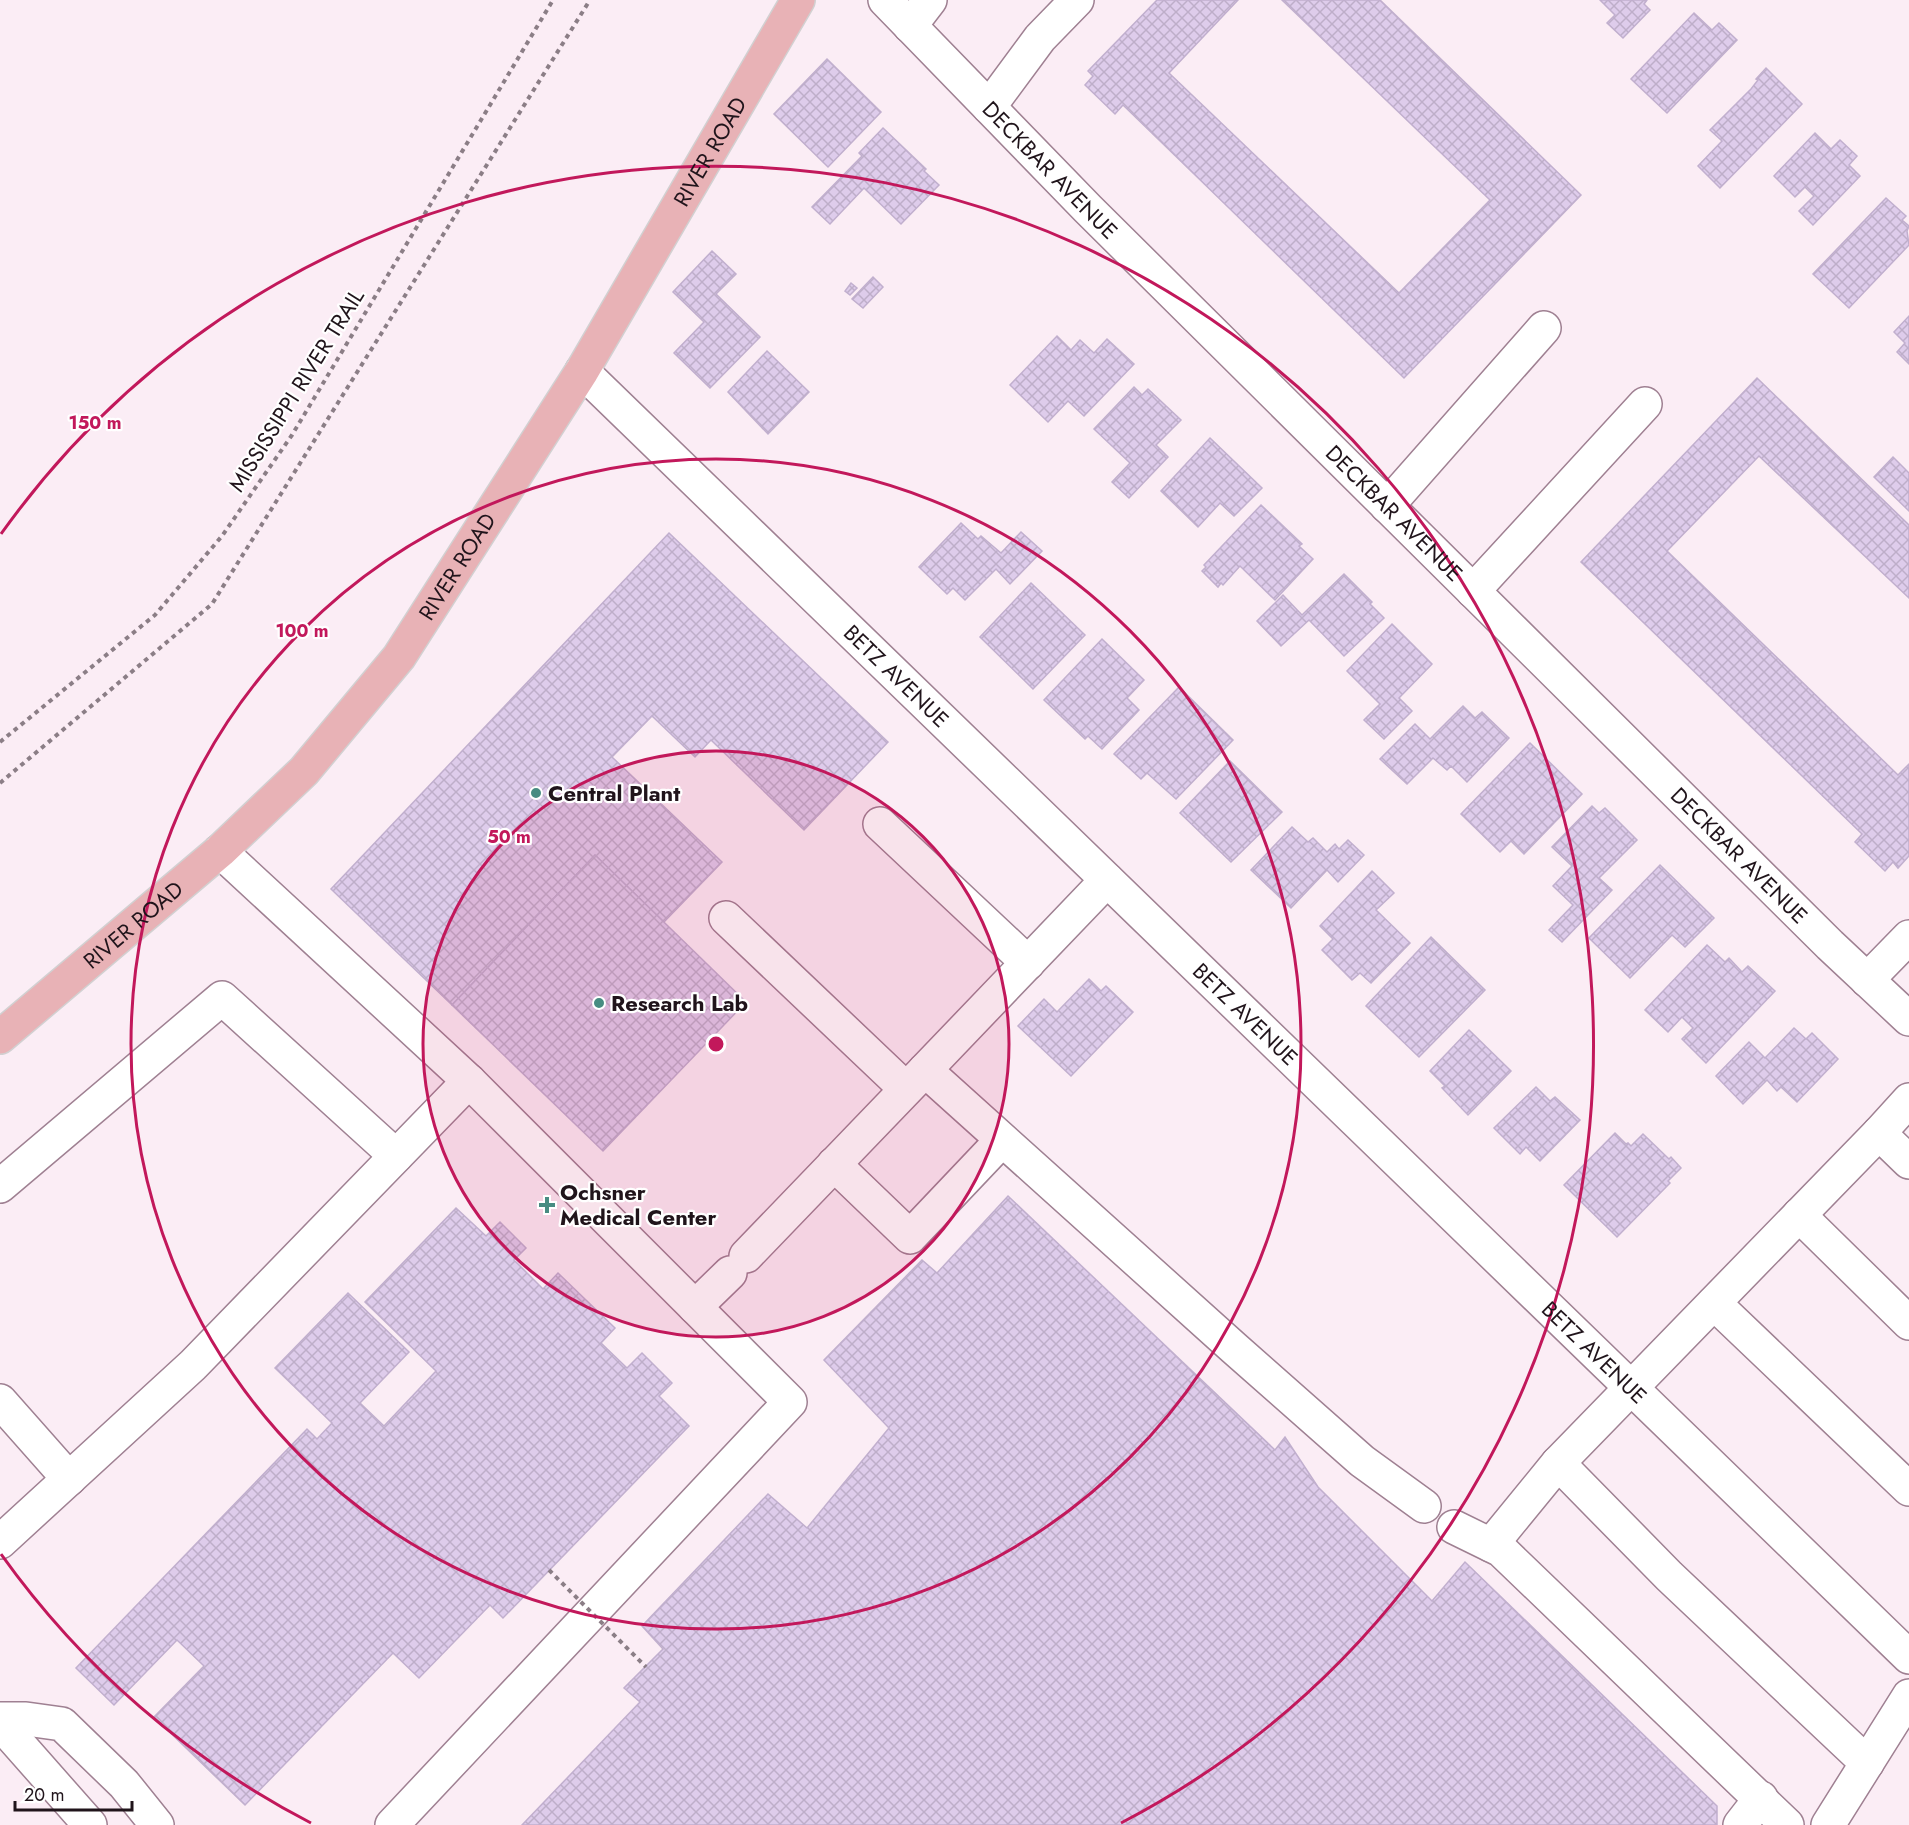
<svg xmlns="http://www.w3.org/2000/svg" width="1909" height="1825" font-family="Jost,sans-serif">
<defs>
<pattern id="building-cross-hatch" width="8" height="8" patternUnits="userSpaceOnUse" patternTransform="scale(1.5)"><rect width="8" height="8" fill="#decceb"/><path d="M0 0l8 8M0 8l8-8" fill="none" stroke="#beaec9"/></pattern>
</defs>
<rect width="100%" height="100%" fill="#fbedf5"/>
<g fill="url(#building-cross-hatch)" stroke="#c1afce" stroke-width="1.5">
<path d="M 1157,0 L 1238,0 L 1169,73 L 1399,293 L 1490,200 L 1282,0 L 1380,0 L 1581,195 L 1404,378 L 1123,105 L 1115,114 L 1085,85 L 1093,76 L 1088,71 Z"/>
<path d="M 1600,0 L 1647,0 L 1644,4 L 1650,10 L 1623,38 L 1607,23 L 1615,15 Z"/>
<path d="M 1694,13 L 1712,30 L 1719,23 L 1737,40 L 1667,113 L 1631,79 Z"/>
<path d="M 827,59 L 881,112 L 828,167 L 774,114 Z"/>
<path d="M 1766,68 L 1802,104 L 1720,188 L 1698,166 L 1722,141 L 1710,130 L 1751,89 L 1758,80 L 1756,79 Z"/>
<path d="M 883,128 L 926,169 L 924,171 L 939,185 L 901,224 L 864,188 L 830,224 L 812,207 L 862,156 L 859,153 Z"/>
<path d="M 1815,133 L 1831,149 L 1840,140 L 1857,156 L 1849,165 L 1860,176 L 1813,225 L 1799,211 L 1814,196 L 1805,187 L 1795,197 L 1774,176 Z"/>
<path d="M 1886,198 L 1906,216 L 1902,220 L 1909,226 L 1907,231 L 1909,245 L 1849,308 L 1813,274 Z"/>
<path d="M 712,251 L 736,274 L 716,294 L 760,337 L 710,388 L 674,353 L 704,322 L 673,292 Z"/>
<path d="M 873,277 L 883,287 L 863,308 L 852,299 Z"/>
<path d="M 851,283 L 857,288 L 850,295 L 845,291 Z"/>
<path d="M 1909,316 L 1909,364 L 1897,352 L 1905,343 L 1894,332 Z"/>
<path d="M 1057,336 L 1071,350 L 1080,340 L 1094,353 L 1107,339 L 1134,364 L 1084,416 L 1068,401 L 1048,422 L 1010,385 Z"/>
<path d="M 767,351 L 809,392 L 768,434 L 728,392 Z"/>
<path d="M 1757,378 L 1909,525 L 1909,598 L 1759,456 L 1667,551 L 1898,775 L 1909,764 L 1909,856 L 1898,868 L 1893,862 L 1885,871 L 1855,842 L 1862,834 L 1581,562 Z"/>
<path d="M 1134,387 L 1142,395 L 1148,389 L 1181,420 L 1156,445 L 1168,457 L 1129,498 L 1112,482 L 1130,463 L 1094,429 Z"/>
<path d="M 1210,438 L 1262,488 L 1234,516 L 1220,503 L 1198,527 L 1161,491 Z"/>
<path d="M 1893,457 L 1909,473 L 1909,511 L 1874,477 Z"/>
<path d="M 1261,505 L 1302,544 L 1299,546 L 1313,559 L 1275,600 L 1240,566 L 1223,585 L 1221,583 L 1218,587 L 1202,571 L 1206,567 L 1204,565 Z"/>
<path d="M 961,523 L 978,539 L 981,536 L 1001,553 L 1021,532 L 1042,551 L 1010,584 L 996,569 L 965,600 L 953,588 L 947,594 L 919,567 Z"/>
<path d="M 669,533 L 888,742 L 804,830 L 711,740 L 695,757 L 652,716 L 612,757 L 722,862 L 664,922 L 595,855 L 452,1005 L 331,889 Z"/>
<path d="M 1344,574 L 1372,602 L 1370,604 L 1384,618 L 1344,656 L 1309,620 L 1281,646 L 1257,621 L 1283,595 L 1302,615 Z"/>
<path d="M 1031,583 L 1085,635 L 1033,689 L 980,637 Z"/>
<path d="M 1392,624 L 1432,664 L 1399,698 L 1412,711 L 1384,739 L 1364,720 L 1380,704 L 1347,671 Z"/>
<path d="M 1102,639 L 1144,680 L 1127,698 L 1139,710 L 1102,749 L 1088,736 L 1085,739 L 1044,700 Z"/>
<path d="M 1179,687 L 1233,740 L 1176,799 L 1147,773 L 1141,779 L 1114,754 Z"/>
<path d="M 1463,706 L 1475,718 L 1482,712 L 1509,738 L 1467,782 L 1451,766 L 1447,770 L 1433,758 L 1407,784 L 1380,759 L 1415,724 L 1430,739 Z"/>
<path d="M 1530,743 L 1582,794 L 1524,854 L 1511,841 L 1500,852 L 1461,814 Z"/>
<path d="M 1230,761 L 1282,812 L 1231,862 L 1180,813 Z"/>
<path d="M 1592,806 L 1599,813 L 1605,808 L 1637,840 L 1599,878 L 1612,890 L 1562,942 L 1549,930 L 1573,905 L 1553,886 L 1572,866 L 1552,847 Z"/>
<path d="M 1292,827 L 1308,842 L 1313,838 L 1327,852 L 1335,844 L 1339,849 L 1348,840 L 1364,855 L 1338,882 L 1327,870 L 1291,908 L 1251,870 Z"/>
<path d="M 595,855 L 746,1002 L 603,1151 L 452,1005 Z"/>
<path d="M 1660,865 L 1714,918 L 1685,947 L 1672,935 L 1630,978 L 1589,938 Z"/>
<path d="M 1372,871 L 1394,893 L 1376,910 L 1410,943 L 1371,983 L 1360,973 L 1352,980 L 1322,950 L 1333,939 L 1320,926 Z"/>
<path d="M 1431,937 L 1485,990 L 1419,1057 L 1366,1006 Z"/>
<path d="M 1707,945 L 1725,962 L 1729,958 L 1742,972 L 1748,966 L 1775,991 L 1706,1063 L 1682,1039 L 1693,1028 L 1682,1017 L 1668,1032 L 1645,1010 Z"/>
<path d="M 1089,979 L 1101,991 L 1106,986 L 1133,1012 L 1071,1076 L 1018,1026 L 1044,999 L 1057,1012 Z"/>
<path d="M 1794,1028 L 1806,1039 L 1812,1033 L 1838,1059 L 1797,1102 L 1781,1087 L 1777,1091 L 1767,1080 L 1743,1104 L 1716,1076 L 1749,1042 L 1765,1058 Z"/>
<path d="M 1469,1030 L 1511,1071 L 1468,1115 L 1442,1088 L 1445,1086 L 1430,1071 Z"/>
<path d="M 1536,1087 L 1550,1101 L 1555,1097 L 1580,1120 L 1540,1161 L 1526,1147 L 1520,1154 L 1494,1128 Z"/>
<path d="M 1615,1133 L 1626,1144 L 1628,1143 L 1631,1146 L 1643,1134 L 1669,1159 L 1671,1157 L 1681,1168 L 1668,1181 L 1670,1183 L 1617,1237 L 1564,1185 Z"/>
<path d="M 1008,1196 L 1275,1450 L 1285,1437 L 1318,1487 L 1432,1601 L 1465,1562 L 1717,1806 L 1717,1825 L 522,1825 L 640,1702 L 624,1688 L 663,1649 L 642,1626 L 768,1494 L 807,1528 L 889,1428 L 824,1360 L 922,1260 L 937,1273 Z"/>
<path d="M 456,1208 L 486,1236 L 500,1222 L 526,1248 L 514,1260 L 543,1289 L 558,1273 L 615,1328 L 601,1343 L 627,1368 L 642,1353 L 672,1383 L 659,1396 L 689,1426 L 503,1618 L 490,1605 L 419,1678 L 393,1653 L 245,1805 L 154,1717 L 204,1666 L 177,1640 L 114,1705 L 76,1668 L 307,1429 L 317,1439 L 332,1423 L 275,1368 L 348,1293 L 409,1352 L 360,1403 L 384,1426 L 436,1371 L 365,1302 Z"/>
</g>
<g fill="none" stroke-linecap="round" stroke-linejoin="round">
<defs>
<g id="minor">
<path id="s1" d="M 885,0 L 1088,209 L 1830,945 L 1909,1019"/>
<path d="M 910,26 L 930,0"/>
<path d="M 989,107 L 1040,38 L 1077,0"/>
<path id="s2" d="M 582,371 L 1909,1657"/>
<path d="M 1387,506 L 1544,328"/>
<path d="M 1473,591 L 1645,404"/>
<path d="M 880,824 L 1028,963"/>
<path d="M 220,851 L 469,1081 L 790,1402 L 392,1825"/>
<path d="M 726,918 L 906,1089"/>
<path d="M 1867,980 L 1909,937"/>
<path d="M 925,1070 L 1107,880"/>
<path d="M 1909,1100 L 1879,1133 L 1909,1162"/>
<path d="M 834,1164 L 910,1237 L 1002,1140"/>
<path d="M 0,1186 L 222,998 L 396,1156"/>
<path d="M 1799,1215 L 1909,1323"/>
<path d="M 746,1256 L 925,1070 L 1234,1348 L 1362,1461 L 1424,1506"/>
<path d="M 1714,1303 L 1909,1489"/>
<path d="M 695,1307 L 730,1273"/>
<path d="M 0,1401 L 69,1479"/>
<path d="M 1454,1527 L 1501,1550 L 1787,1825"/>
<path d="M 0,1542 L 193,1365 L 469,1081"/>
<path d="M 1491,1545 L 1558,1463"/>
<path d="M 0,1719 L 26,1719 L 62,1724 L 124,1784 L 157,1825"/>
<path d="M 0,1723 L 90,1825"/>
<path d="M 1867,1763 L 1669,1576 L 1558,1463 L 1879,1133"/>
<path d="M 1740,1825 L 1761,1798"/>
<path d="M 1828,1825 L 1909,1696"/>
</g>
<g id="major">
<path id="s3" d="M 0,1037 L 220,851 L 304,771 L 399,657 L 582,371 L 798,0"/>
</g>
</defs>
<use href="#minor" stroke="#9f8092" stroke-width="36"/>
<use href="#major" stroke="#d2d0d1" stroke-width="36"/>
<g stroke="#8b7e86" stroke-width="4" stroke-dasharray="4.5 4.5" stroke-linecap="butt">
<path d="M 0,742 L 155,615 L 222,536 L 292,435 L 553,0"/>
<path d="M 0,783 L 212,604 L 590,0"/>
</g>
<use href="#minor" stroke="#fff" stroke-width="33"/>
<use href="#major" stroke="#e8b2b6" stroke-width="33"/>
<path stroke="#8b7e86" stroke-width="4" stroke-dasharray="4.5 4.5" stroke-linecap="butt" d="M 549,1570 L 646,1667"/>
</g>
<circle cx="716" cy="1044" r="293" fill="#c2185b" fill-opacity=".12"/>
<g fill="none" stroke="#c2185b" stroke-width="3">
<circle cx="716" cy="1044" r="293"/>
<circle cx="716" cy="1044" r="585"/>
<path d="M311 1823A878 878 0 0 1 1 1554M1 534A878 878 0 1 1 1121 1823"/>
</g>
<g fill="#478c82" stroke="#fff" stroke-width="2">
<circle cx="536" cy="793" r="6"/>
<circle cx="599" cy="1003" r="6"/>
<path d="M544 1196h6v6h6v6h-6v6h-6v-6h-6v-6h6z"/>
</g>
<g text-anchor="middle" stroke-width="4.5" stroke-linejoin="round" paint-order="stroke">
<g font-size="22" fill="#20141b" stroke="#fff">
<text dy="8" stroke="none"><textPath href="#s3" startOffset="1146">RIVER ROAD</textPath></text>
<text dy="8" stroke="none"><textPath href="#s1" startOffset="237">DECKBAR AVENUE</textPath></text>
<text transform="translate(296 390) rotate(-58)" y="8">MISSISSIPPI RIVER TRAIL</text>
<text dy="8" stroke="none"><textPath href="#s1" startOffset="723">DECKBAR AVENUE</textPath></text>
<text dy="8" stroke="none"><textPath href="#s3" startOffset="660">RIVER ROAD</textPath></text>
<text dy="8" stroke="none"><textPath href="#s2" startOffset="438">BETZ AVENUE</textPath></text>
<text dy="8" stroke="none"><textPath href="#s1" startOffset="1209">DECKBAR AVENUE</textPath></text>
<text dy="8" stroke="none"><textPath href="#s3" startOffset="174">RIVER ROAD</textPath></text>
<text dy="8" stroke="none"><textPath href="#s2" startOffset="924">BETZ AVENUE</textPath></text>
<text dy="8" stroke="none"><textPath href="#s2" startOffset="1410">BETZ AVENUE</textPath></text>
</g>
<g font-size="22" font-weight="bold" fill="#20141b" stroke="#fff" text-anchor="start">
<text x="548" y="801">Central Plant</text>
<text x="611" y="1011">Research Lab</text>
<text x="560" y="1200">Ochsner<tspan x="560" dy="25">Medical Center</tspan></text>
</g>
</g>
<circle cx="716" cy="1044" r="9" fill="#c2185b" stroke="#fff" stroke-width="3"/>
<g font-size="18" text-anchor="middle" font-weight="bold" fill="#c2185b" stroke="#fff" stroke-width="4.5" stroke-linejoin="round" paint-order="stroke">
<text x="95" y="429">150 m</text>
<text x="302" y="637">100 m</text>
<text x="509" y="843">50 m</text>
</g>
<path d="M15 1801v9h117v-9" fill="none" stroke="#20141b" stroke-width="3"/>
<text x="24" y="1801" font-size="18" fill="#20141b" stroke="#ffffff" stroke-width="4.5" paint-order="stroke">20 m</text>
</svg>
